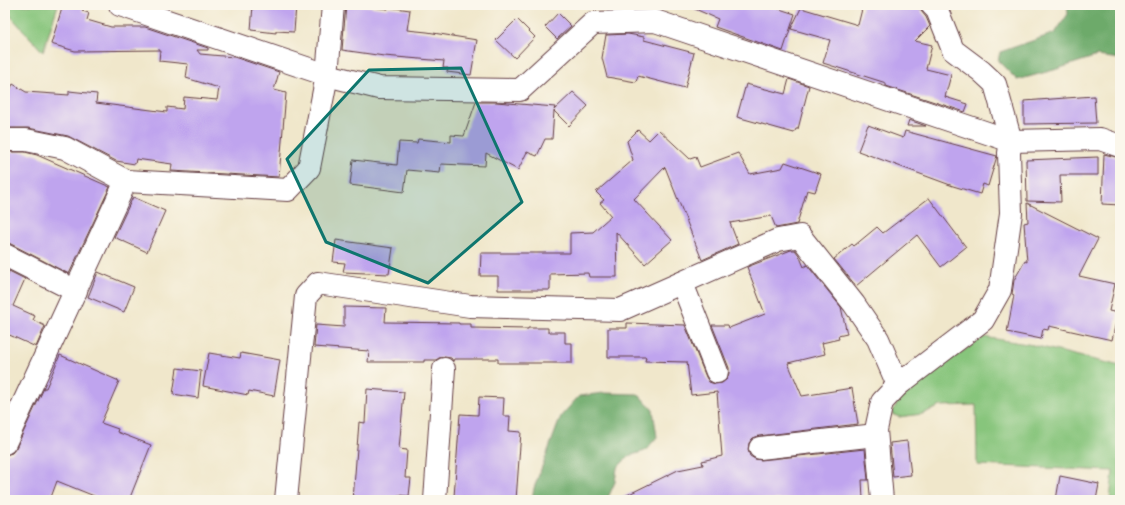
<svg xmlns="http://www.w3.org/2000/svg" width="1125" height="505" font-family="Pangolin,sans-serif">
<rect width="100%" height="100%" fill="#fbf7ec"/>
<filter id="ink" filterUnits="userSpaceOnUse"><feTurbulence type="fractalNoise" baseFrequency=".025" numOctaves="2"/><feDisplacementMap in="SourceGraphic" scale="8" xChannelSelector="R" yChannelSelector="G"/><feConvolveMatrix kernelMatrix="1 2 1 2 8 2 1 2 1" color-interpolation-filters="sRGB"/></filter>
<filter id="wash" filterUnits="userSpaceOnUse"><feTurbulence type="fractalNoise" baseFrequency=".012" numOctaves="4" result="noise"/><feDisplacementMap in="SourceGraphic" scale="16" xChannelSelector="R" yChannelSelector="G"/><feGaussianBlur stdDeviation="0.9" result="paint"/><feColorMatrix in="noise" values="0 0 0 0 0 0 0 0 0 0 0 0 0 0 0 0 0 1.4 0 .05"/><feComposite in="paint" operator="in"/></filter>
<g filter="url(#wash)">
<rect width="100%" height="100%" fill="#f0e7cb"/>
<g fill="#87c57b" stroke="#687253">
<path d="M 5,5 L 58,5 L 43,52 L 5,10 Z"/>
<path d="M 984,337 L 1033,345 L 1120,366 L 1120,500 L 1110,500 L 1113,471 L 977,465 L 976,405 L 941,406 L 922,414 L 899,417 L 892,414 L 900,396 L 945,363 Z"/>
</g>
<g fill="#6daa6b" stroke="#5c644b">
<path d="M 1067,5 L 1120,5 L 1120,59 L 1097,56 L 1054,70 L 1017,80 L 998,61 L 1000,52 L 1055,33 L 1068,14 Z"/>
<path d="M 604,393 L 638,394 L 653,410 L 657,437 L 645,451 L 629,456 L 617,468 L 615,482 L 607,500 L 532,500 L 534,488 L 561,416 L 579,396 Z"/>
</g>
<g id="blocks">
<g fill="#bfa4ee">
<path d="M 63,5 L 84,5 L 82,11 L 89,13 L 87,20 L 111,27 L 145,27 L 208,48 L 208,50 L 197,50 L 200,54 L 234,57 L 279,72 L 274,90 L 286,93 L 279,177 L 171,171 L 172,164 L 136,159 L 135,164 L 116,161 L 68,136 L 28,128 L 5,128 L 5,99 L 13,84 L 26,92 L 69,95 L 69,91 L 97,94 L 96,103 L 167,112 L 167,107 L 183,109 L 184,97 L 217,100 L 219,88 L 186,78 L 188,64 L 159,61 L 160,50 L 75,51 L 51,44 Z"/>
<path d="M 253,5 L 296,5 L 294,32 L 276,31 L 276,33 L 251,30 Z"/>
<path d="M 346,5 L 357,5 L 388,9 L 388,7 L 410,10 L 407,30 L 427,32 L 477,40 L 471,75 L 447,72 L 448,68 L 443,68 L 444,61 L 384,56 L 342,50 Z"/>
<path d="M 686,5 L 767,5 L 795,14 L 783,51 L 715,27 L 718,19 Z"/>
<path d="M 863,5 L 916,5 L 926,17 L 930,26 L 915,41 L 932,45 L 926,69 L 951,75 L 945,97 L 968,104 L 965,112 L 886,86 L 886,83 L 823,63 L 830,40 L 791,29 L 801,8 L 858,25 Z"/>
<path d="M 558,13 L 571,26 L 557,39 L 545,27 Z"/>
<path d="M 517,19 L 535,37 L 515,58 L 496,40 Z"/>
<path d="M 628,34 L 644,37 L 644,40 L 694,53 L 685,88 L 638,76 L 636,82 L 607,77 L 602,58 L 606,35 Z"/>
<path d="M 789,79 L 809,86 L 798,129 L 796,129 L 794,133 L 737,117 L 746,84 L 785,94 Z"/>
<path d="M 573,92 L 588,106 L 569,126 L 554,111 L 552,139 L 545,139 L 537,156 L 527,152 L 518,170 L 486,153 L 485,166 L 441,164 L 440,173 L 407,170 L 404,192 L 350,185 L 353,160 L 397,165 L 399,142 L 417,143 L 418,139 L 451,142 L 451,135 L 464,136 L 476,102 L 496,102 L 555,107 L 554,110 Z"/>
<path d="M 1094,96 L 1096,123 L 1024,124 L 1024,101 Z"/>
<path d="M 909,120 L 926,126 L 907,126 Z"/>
<path d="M 868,125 L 903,138 L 905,131 L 997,156 L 988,186 L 983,184 L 980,194 L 953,186 L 858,151 Z"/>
<path d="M 638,130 L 649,140 L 659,130 L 690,159 L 696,157 L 700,167 L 738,153 L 750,174 L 782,168 L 785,162 L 821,174 L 815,192 L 807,190 L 797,224 L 776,228 L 771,216 L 730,223 L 738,244 L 702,260 L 665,167 L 634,199 L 672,240 L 645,264 L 616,232 L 617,277 L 589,277 L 588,273 L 550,274 L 550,290 L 498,290 L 498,276 L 480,276 L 481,253 L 570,253 L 570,233 L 593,232 L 611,216 L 600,203 L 604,200 L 596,192 L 633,160 L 627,141 Z"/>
<path d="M 5,152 L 25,152 L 37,155 L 110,187 L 69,274 L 5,241 Z"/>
<path d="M 1104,154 L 1120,158 L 1120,205 L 1102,204 Z"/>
<path d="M 1098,157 L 1098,175 L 1060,175 L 1061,202 L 1027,201 L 1026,160 Z"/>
<path d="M 133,197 L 165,211 L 147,252 L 114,237 Z"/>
<path d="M 929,198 L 966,247 L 941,267 L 917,235 L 856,286 L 834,259 L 852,244 L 854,246 L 877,227 L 883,233 Z"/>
<path d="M 1027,203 L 1098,239 L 1079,276 L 1115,284 L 1109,311 L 1118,313 L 1112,340 L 1049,326 L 1048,330 L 1043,329 L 1041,339 L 1007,332 L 1014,295 L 1012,294 L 1014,280 L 1025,261 L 1027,262 L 1024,223 L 1028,222 Z"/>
<path d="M 336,240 L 393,248 L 389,274 L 343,272 L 345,263 L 333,262 Z"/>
<path d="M 791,250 L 795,250 L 799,255 L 804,267 L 807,265 L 841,307 L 847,334 L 838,336 L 839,339 L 822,343 L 825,354 L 788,363 L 802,396 L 852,388 L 858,424 L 759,436 L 753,438 L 749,443 L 748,450 L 750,456 L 755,459 L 761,460 L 865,449 L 868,480 L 862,480 L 863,499 L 617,500 L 678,470 L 703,465 L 702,461 L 722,456 L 717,392 L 691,395 L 687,362 L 645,361 L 646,357 L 608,357 L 608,328 L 627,328 L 627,323 L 685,325 L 706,377 L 709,382 L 715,384 L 722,383 L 727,379 L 729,373 L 729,368 L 712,325 L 728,325 L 729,328 L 765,314 L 747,267 Z"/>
<path d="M 9,271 L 25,279 L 13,306 L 35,316 L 33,320 L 45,326 L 36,347 L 5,333 L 5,281 Z"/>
<path d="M 98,272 L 134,287 L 124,312 L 88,297 Z"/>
<path d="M 344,307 L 386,308 L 385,322 L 459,323 L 459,324 L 471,324 L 471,328 L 528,329 L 528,328 L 548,328 L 548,332 L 565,332 L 565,343 L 572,343 L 572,363 L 498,363 L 498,359 L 454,359 L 453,361 L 451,358 L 444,357 L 439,358 L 436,360 L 424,360 L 424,362 L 368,362 L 369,351 L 314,347 L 316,325 L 344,327 Z"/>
<path d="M 209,353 L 240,358 L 241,353 L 280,360 L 274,396 L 249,391 L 248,395 L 203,386 Z"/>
<path d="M 60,355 L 119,381 L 101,423 L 118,429 L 117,432 L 151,445 L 129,500 L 104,500 L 57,481 L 50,500 L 5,500 L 5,455 L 12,453 L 16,448 L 44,388 L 46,388 Z"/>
<path d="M 177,368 L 201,371 L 198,398 L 173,394 Z"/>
<path d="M 367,389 L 404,392 L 399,449 L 407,450 L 405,478 L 411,478 L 409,496 L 398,495 L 398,500 L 353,500 L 359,422 L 365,423 Z"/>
<path d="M 479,397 L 504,398 L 503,416 L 510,416 L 509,431 L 521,432 L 516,500 L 454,497 L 460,414 L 478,415 Z"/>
<path d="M 907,441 L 911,475 L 893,477 L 890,443 Z"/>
<path d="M 1060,476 L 1099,484 L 1096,500 L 1056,500 Z"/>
</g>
</g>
</g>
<g filter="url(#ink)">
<use href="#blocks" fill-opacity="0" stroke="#633d43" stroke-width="1"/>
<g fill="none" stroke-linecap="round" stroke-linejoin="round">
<defs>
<g id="minor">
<path d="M 120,5 L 327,75 L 379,88 L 520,90 L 593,23 L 655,21 L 1011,141 L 1100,139 L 1120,146"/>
<path d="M 5,140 L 26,140 L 65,148 L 126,181 L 288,190 L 309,168 L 327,75 L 333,5"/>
<path d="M 5,255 L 76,291"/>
<path d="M 682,283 L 717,372"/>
<path d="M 5,443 L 126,181"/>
<path d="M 760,448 L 876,435"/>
<path d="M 286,500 L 306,296 L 318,283 L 470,306 L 620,310 L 778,240 L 800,236 L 854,304 L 878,339 L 898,385"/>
<path d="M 435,500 L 444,369"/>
<path d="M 882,500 L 876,430 L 882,402 L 898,385 L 983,320 L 1000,290 L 1011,213 L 1009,153 L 1011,141 L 995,84 L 981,71 L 953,50 L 937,10 L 932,5"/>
</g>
</defs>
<use href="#minor" stroke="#633d43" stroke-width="24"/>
<use href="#minor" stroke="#fff" stroke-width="22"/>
</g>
</g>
<path fill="#0f766e" fill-opacity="0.2" stroke="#0f766e" stroke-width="3" stroke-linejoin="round" d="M 461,68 L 522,202 L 428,283 L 326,242 L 287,159 L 369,70 Z"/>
<rect width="1125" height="505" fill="none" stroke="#fbf7ec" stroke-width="20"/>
</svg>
